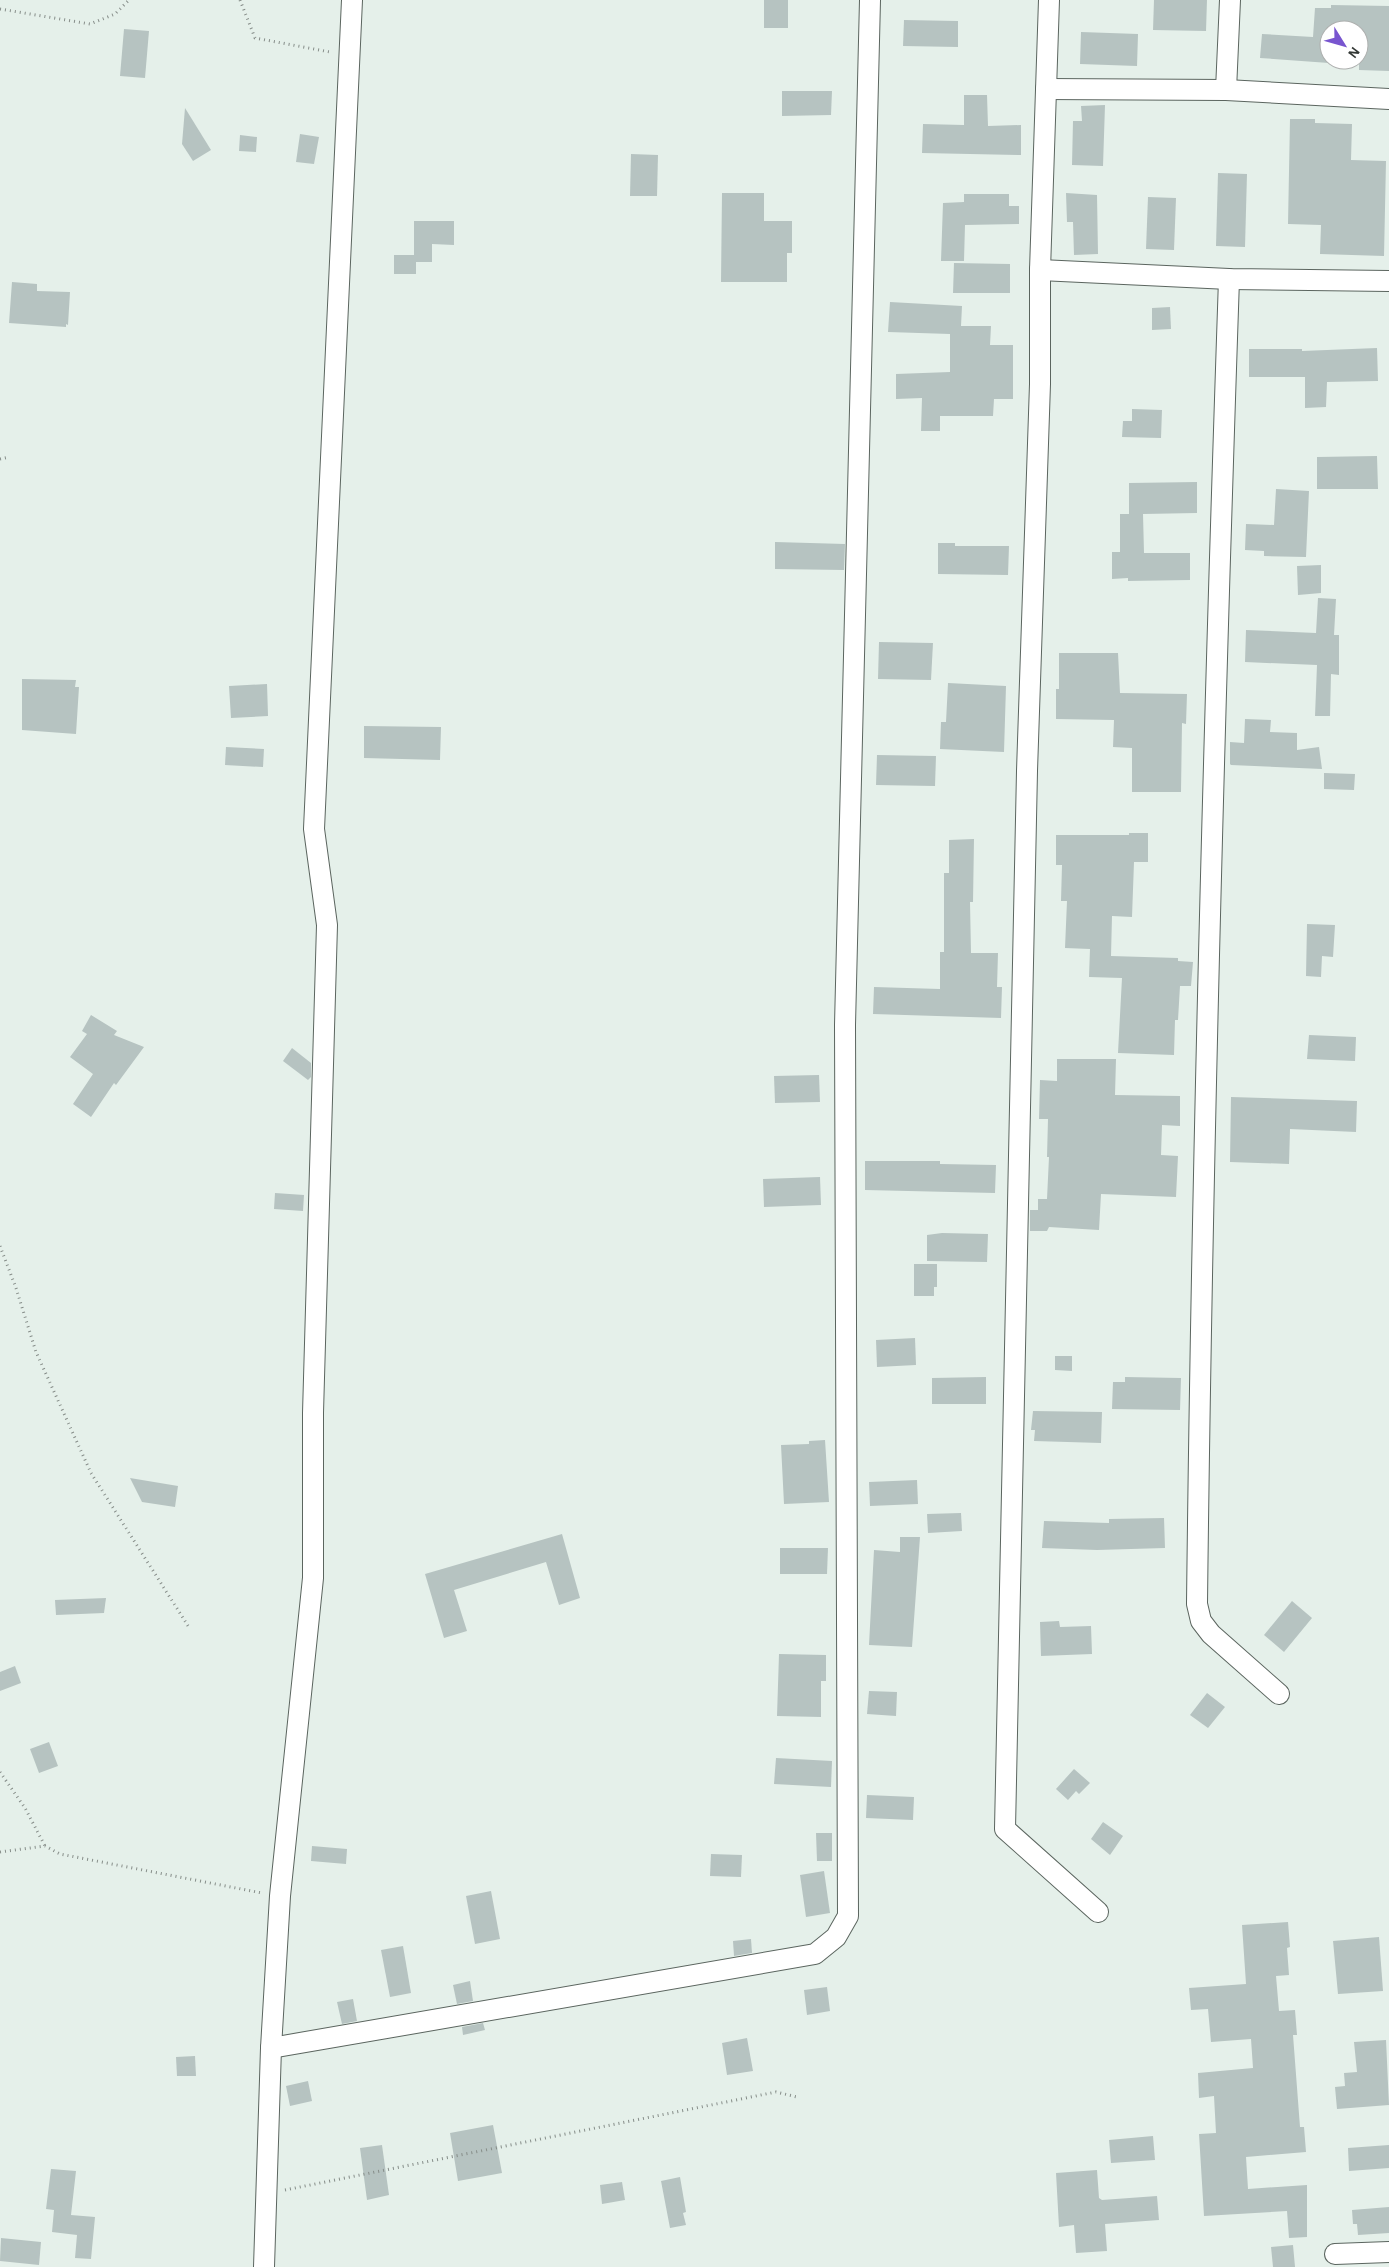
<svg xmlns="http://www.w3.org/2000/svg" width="1389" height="2267" font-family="'Alegreya Sans',sans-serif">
<rect width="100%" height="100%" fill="#e5f0ea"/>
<g fill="#b6c3c1">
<rect x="764" y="0" width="24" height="28"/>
<path d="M 1154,0 L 1207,0 L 1206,31 L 1153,30 Z"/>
<path d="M 1331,5 L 1389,6 L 1389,71 L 1359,70 L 1359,30 L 1329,30 L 1329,63 L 1260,58 L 1262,34 L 1313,37 L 1315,8 L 1331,8 Z"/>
<path d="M 904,20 L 958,21 L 958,47 L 903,46 Z"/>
<path d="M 124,29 L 149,31 L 145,78 L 120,76 Z"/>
<path d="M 1081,32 L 1138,34 L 1137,66 L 1080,64 Z"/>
<path d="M 782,91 L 832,91 L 831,115 L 782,116 Z"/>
<path d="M 964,95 L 987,95 L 988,126 L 1021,125 L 1021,155 L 922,153 L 923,124 L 964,125 Z"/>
<path d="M 1105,105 L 1103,166 L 1072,165 L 1073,121 L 1082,121 L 1081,106 Z"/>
<path d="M 185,108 L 211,150 L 193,161 L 182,144 Z"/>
<path d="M 1290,119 L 1315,119 L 1315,123 L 1352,124 L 1351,160 L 1386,161 L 1384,256 L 1320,254 L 1321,225 L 1288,224 Z"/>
<path d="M 300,134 L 319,137 L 314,164 L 296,162 Z"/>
<path d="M 240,135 L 257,137 L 256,152 L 239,151 Z"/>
<path d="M 631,154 L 658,155 L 657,196 L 630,196 Z"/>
<path d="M 1218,173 L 1247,174 L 1245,247 L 1216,246 Z"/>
<path d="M 722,193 L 764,193 L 764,221 L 792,221 L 792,253 L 787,253 L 787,282 L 721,282 Z"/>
<path d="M 1066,193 L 1097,195 L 1098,254 L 1074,255 L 1073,222 L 1067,222 Z"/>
<path d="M 964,194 L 1009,194 L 1009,206 L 1019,206 L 1019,224 L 965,225 L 964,261 L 941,261 L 943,203 L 964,202 Z"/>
<path d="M 1148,197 L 1176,198 L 1174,250 L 1146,249 Z"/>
<path d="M 414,221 L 454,221 L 454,245 L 432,244 L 432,262 L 416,262 L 416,274 L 394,274 L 394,255 L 414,255 Z"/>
<path d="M 954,263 L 1010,264 L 1010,293 L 953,293 Z"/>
<path d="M 12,282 L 37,284 L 37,291 L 70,292 L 68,325 L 66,324 L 66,327 L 9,323 Z"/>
<path d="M 890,302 L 962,306 L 961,326 L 991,326 L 990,345 L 1013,345 L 1013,399 L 994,399 L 993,416 L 940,416 L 940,431 L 921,431 L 922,398 L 896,399 L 896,374 L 950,372 L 950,334 L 888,332 Z"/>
<path d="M 1170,307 L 1171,329 L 1152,330 L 1152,308 Z"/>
<path d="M 1377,348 L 1378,381 L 1327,382 L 1326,407 L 1305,408 L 1305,377 L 1249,377 L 1249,349 L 1302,349 L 1302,351 Z"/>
<path d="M 1132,409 L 1162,410 L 1161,438 L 1122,437 L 1123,421 L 1132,421 Z"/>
<path d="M 1377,456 L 1378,489 L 1317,489 L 1317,457 Z"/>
<path d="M 1197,482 L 1197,513 L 1143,514 L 1144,553 L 1190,553 L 1190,580 L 1128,581 L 1128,578 L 1112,579 L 1112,552 L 1120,552 L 1120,514 L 1129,514 L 1129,483 Z"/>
<path d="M 1276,489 L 1309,491 L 1306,557 L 1264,556 L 1264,551 L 1245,550 L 1246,524 L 1274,525 Z"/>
<path d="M 775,542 L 845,544 L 844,570 L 775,569 Z"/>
<path d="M 938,543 L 955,543 L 955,546 L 1009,546 L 1008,575 L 938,574 Z"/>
<path d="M 1321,565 L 1321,593 L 1298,595 L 1297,566 Z"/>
<path d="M 1318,598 L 1336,599 L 1334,635 L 1339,635 L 1339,675 L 1331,674 L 1330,716 L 1315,716 L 1317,665 L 1245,662 L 1246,630 L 1316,633 Z"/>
<path d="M 879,642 L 933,643 L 931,680 L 878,679 Z"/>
<path d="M 1059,653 L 1118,653 L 1120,693 L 1187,694 L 1186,724 L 1182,723 L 1181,792 L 1132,792 L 1132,748 L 1113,747 L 1114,720 L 1056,719 L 1056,689 L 1059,689 Z"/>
<path d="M 22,679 L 76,680 L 75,687 L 79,687 L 76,734 L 22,730 Z"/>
<path d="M 948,683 L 1006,686 L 1004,752 L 940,749 L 941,722 L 946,722 Z"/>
<path d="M 267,684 L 268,716 L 231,718 L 229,686 Z"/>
<path d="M 1245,719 L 1271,720 L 1270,732 L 1297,733 L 1297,750 L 1319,747 L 1322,769 L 1231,765 L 1230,764 L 1230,742 L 1244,743 Z"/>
<path d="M 364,726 L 441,727 L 440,760 L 364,758 Z"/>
<path d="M 226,747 L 264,749 L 263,767 L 225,765 Z"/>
<path d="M 877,755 L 936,756 L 935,786 L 876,785 Z"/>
<path d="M 1324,773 L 1355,774 L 1354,790 L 1324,789 Z"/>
<path d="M 1129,833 L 1148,833 L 1148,862 L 1134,862 L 1132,917 L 1112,916 L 1111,956 L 1178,958 L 1178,961 L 1193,962 L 1191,986 L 1180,986 L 1178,1020 L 1175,1020 L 1174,1055 L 1118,1053 L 1122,978 L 1089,977 L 1090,949 L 1065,948 L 1067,901 L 1061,901 L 1062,865 L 1056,865 L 1056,835 L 1129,835 Z"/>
<path d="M 974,839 L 973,902 L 970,902 L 971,953 L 998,953 L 997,987 L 1002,987 L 1001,1018 L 873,1014 L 874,987 L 940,989 L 940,952 L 944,952 L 944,873 L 949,873 L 949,840 Z"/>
<path d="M 1307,924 L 1335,925 L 1333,957 L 1322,956 L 1321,977 L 1306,976 Z"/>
<path d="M 91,1015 L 117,1031 L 114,1035 L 144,1047 L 116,1085 L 114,1083 L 91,1117 L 73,1104 L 93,1074 L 70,1057 L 87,1034 L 82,1031 Z"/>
<path d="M 1309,1035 L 1356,1037 L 1355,1061 L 1307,1059 Z"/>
<path d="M 292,1048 L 311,1063 L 311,1077 L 308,1080 L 283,1061 Z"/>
<path d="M 1057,1059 L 1116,1059 L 1115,1095 L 1180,1096 L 1180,1126 L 1162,1125 L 1161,1155 L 1178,1156 L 1176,1197 L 1101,1194 L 1099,1230 L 1049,1227 L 1047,1231 L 1030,1231 L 1030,1210 L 1038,1210 L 1038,1199 L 1047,1199 L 1049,1157 L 1047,1157 L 1048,1119 L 1039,1119 L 1040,1080 L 1057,1081 Z"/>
<path d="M 819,1075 L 820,1102 L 775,1103 L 774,1076 Z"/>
<path d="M 1231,1097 L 1357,1101 L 1356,1132 L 1290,1129 L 1289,1164 L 1230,1162 Z"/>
<path d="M 865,1161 L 940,1161 L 940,1164 L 996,1165 L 995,1193 L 865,1190 Z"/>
<path d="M 820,1177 L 821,1205 L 764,1207 L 763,1179 Z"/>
<path d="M 275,1193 L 304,1195 L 303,1211 L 274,1209 Z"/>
<path d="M 942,1233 L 988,1234 L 987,1262 L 927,1261 L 927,1235 Z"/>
<path d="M 914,1264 L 937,1264 L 937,1287 L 934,1287 L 934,1296 L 914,1296 Z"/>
<path d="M 915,1338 L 916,1365 L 877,1367 L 876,1340 Z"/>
<path d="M 1055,1356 L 1072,1356 L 1072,1371 L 1055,1370 Z"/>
<path d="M 986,1377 L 986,1404 L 932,1404 L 932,1378 Z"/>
<path d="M 1125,1377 L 1181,1378 L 1180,1410 L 1112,1409 L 1113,1382 L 1125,1382 Z"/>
<path d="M 1033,1411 L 1102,1412 L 1101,1443 L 1034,1441 L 1035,1430 L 1031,1430 Z"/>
<path d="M 825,1440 L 829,1502 L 784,1504 L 781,1445 L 809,1444 L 809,1441 Z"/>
<path d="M 130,1478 L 178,1486 L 175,1507 L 142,1502 Z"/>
<path d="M 917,1480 L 918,1504 L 870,1506 L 869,1482 Z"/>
<path d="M 961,1513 L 962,1531 L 928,1533 L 927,1514 Z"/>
<path d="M 1164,1518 L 1165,1548 L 1097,1550 L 1042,1548 L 1044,1521 L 1109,1523 L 1109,1519 Z"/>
<path d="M 562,1534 L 580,1598 L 559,1605 L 546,1562 L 454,1590 L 467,1631 L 444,1638 L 425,1574 Z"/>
<path d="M 900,1537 L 920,1537 L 912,1647 L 869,1645 L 874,1550 L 900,1552 Z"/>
<path d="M 780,1548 L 828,1548 L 827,1574 L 780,1574 Z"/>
<path d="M 106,1598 L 104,1613 L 56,1615 L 55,1600 Z"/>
<path d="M 1292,1601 L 1312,1618 L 1284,1652 L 1264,1635 Z"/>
<path d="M 1059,1621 L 1060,1627 L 1091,1626 L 1092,1654 L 1041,1656 L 1040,1622 Z"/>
<path d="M 779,1654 L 826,1655 L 826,1681 L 821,1681 L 821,1717 L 777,1716 Z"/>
<path d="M 15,1666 L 21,1683 L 0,1691 L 0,1672 Z"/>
<path d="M 869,1691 L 897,1692 L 896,1716 L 867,1714 Z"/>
<path d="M 1207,1693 L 1225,1707 L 1208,1728 L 1190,1715 Z"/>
<path d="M 49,1742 L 58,1766 L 39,1773 L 30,1749 Z"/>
<path d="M 776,1758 L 832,1761 L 831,1787 L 774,1784 Z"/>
<path d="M 1074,1769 L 1090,1783 L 1079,1794 L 1076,1791 L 1068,1800 L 1056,1789 Z"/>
<path d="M 867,1795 L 914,1797 L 913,1820 L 866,1818 Z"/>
<path d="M 1103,1822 L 1123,1836 L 1110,1855 L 1091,1839 Z"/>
<path d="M 816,1833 L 832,1833 L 832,1861 L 817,1861 Z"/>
<path d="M 312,1846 L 347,1849 L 346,1864 L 311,1861 Z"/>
<path d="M 711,1854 L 742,1855 L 741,1877 L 710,1876 Z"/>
<path d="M 824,1871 L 830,1913 L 806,1917 L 800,1875 Z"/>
<path d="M 491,1891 L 500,1939 L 475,1944 L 466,1896 Z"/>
<path d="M 1288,1922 L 1290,1947 L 1287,1948 L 1289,1975 L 1276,1976 L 1279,2011 L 1295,2010 L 1297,2035 L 1293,2035 L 1300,2127 L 1304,2127 L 1306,2152 L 1246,2157 L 1248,2189 L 1307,2185 L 1307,2237 L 1289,2238 L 1287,2211 L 1204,2216 L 1199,2134 L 1216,2133 L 1214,2096 L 1199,2098 L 1198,2073 L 1253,2068 L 1251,2039 L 1211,2042 L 1208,2009 L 1191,2010 L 1189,1988 L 1246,1984 L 1242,1925 Z"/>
<path d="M 1379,1937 L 1383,1991 L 1338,1994 L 1333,1941 Z"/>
<path d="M 751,1939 L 752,1953 L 734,1956 L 733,1941 Z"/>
<path d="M 403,1946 L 411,1993 L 390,1997 L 381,1950 Z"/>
<path d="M 470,1981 L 473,2001 L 457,2004 L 453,1985 Z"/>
<path d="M 827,1987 L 830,2011 L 807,2015 L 804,1990 Z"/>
<path d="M 353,1999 L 357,2021 L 342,2024 L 337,2002 Z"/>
<path d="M 483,2023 L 485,2030 L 463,2035 L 462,2027 Z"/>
<path d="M 747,2038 L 753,2071 L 727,2075 L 722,2043 Z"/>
<path d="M 1386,2040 L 1389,2105 L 1337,2109 L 1335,2087 L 1345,2086 L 1344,2073 L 1357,2072 L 1354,2042 Z"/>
<path d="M 195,2056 L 196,2076 L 177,2076 L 176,2057 Z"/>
<path d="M 308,2081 L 312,2101 L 290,2106 L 286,2086 Z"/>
<path d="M 493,2125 L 502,2173 L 458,2181 L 450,2133 Z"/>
<path d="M 1153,2136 L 1155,2160 L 1111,2163 L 1109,2140 Z"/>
<path d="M 382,2145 L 389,2195 L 367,2200 L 360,2148 Z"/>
<path d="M 1389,2145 L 1389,2168 L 1349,2171 L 1348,2148 Z"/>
<path d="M 51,2169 L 76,2171 L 71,2215 L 95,2217 L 91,2259 L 75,2258 L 77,2235 L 52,2232 L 54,2210 L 46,2209 Z"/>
<path d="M 1097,2170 L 1099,2198 L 1102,2200 L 1157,2196 L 1159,2220 L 1105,2224 L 1107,2251 L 1076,2253 L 1074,2225 L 1059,2227 L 1056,2173 Z"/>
<path d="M 680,2177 L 686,2212 L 683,2213 L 686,2225 L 670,2228 L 661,2181 Z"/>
<path d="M 622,2182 L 625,2200 L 602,2204 L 600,2185 Z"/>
<path d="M 1389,2207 L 1389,2233 L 1358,2235 L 1357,2224 L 1353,2224 L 1352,2210 Z"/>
<path d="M 1,2238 L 41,2242 L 39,2265 L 0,2261 Z"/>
<path d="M 1293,2245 L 1295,2267 L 1273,2267 L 1271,2247 Z"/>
</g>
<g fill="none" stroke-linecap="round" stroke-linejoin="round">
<defs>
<g id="street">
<path d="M 1049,0 L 1040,270 L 1040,384 L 1027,771 L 1005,1829 L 1098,1912"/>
<path d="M 1046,89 L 1226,90 L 1389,99"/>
<path d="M 1226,90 L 1230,0"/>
<path d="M 1040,270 L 1229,279 L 1389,281"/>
<path d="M 1229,279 C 1214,721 1202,1162 1197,1604 L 1201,1621 L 1211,1634 L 1279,1694"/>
<path d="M 271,2048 L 815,1954 L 836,1937 L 848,1916 L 845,1025 L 870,0"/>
<path d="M 1335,2254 L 1389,2252"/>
<path d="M 264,2267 L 271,2048 L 280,1896 L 313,1578 L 313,1413 L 327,925 L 314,829 L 352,0"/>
</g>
</defs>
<use href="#street" stroke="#5b655f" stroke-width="22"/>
<g stroke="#868d89" stroke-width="3" stroke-dasharray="1 4" stroke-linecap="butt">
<path d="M 240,0 L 255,38 L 330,52"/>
<path d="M 0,9 L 90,24 L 115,14 L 129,0"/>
<path d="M 0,459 L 9,457"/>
<path d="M 0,1246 L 16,1288 L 36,1352 L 91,1473 L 190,1629"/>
<path d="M 0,1772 L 25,1808 L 45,1846"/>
<path d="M 0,1852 L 45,1846 L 60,1854 L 262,1893"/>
<path d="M 285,2190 L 776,2092 L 797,2097"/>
</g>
<use href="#street" stroke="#fff" stroke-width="20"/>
</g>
<g transform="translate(1344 45) rotate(127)"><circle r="24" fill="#ffffff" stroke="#adafae"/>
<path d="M0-4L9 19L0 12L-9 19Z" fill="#7855cf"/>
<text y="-8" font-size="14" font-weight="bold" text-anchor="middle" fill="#333835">N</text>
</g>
</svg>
